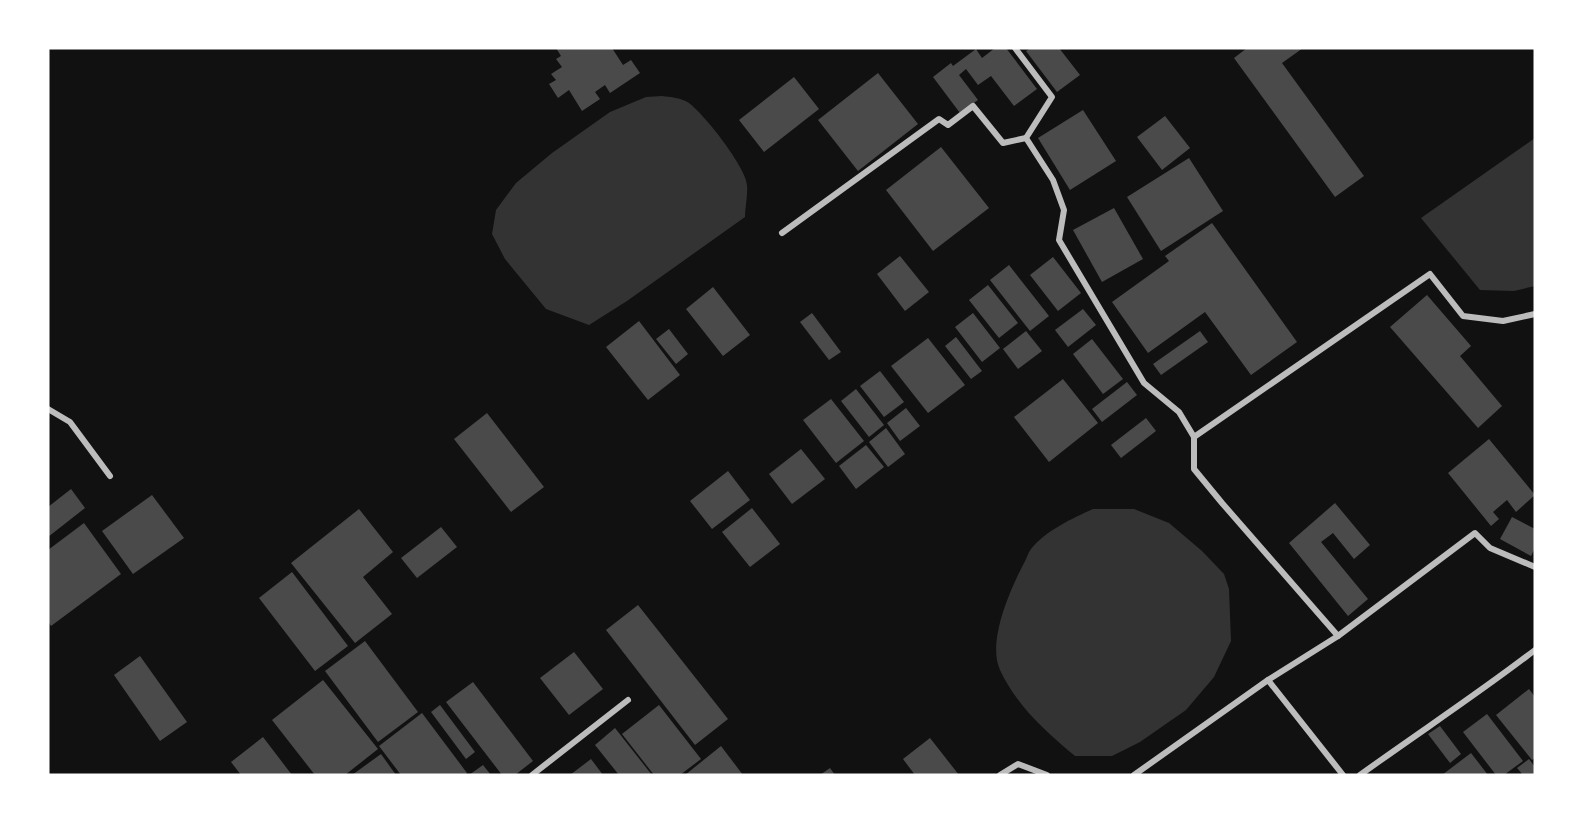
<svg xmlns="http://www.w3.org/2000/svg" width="1583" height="823" font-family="'Exo 2',sans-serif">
<rect width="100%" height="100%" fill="#111"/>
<g fill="#333">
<path d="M 662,96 C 670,97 682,98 689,103 C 704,114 746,167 747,185 C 748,195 745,207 745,217 L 627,301 L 589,325 L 546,309 L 505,259 L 492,234 L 496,210 L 516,183 L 552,153 L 610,112 L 646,97 Z"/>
<path d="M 1535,138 L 1535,286 L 1514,291 L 1480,290 L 1421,218 Z"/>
<path d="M 1093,509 L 1134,509 L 1169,523 L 1202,551 L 1224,574 L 1229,589 L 1231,641 L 1214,677 L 1186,710 L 1140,742 L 1112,756 L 1075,756 C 1045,731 1017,706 1000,670 C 987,642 1010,590 1023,565 C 1026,560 1028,553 1031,549 C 1045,531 1073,518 1093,509 Z"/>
</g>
<g fill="#4a4a4a">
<path d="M 556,48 L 612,48 L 623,65 L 631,60 L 640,73 L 610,93 L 605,85 L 595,92 L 600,99 L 582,111 L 569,90 L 558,98 L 549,84 L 556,80 L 551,74 L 562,67 L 556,59 L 561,56 Z"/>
<path d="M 995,48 L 1006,48 L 1037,89 L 1014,106 L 991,76 L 978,85 L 966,69 L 959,75 L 978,100 L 960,113 L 933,77 L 951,63 L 953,66 L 976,49 L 982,58 Z"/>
<path d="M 1031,48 L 1059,48 L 1080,75 L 1057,92 L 1026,51 Z"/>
<path d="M 1247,48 L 1303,48 L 1282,63 L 1364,176 L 1335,197 L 1234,58 Z"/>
<path d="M 878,73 L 918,124 L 858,171 L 818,120 Z"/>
<path d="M 794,77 L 819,109 L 764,152 L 739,120 Z"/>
<path d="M 1083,110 L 1116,161 L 1070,190 L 1038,138 Z"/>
<path d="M 1165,116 L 1190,148 L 1162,170 L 1137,137 Z"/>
<path d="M 941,147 L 989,208 L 933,251 L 886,190 Z"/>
<path d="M 1189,158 L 1223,211 L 1161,251 L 1127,197 Z"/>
<path d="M 1114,208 L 1143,259 L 1102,282 L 1073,230 Z"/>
<path d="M 1212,223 L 1297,342 L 1251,375 L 1205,312 L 1148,353 L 1112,302 L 1169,261 L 1165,256 Z"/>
<path d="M 900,256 L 929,292 L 905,311 L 877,274 Z"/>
<path d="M 1053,257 L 1081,293 L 1058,311 L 1030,275 Z"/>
<path d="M 1009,265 L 1049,316 L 1030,331 L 990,280 Z"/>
<path d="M 988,285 L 1018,323 L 999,338 L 969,300 Z"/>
<path d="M 713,287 L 750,335 L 723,356 L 686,309 Z"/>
<path d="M 1427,295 L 1471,346 L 1460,356 L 1502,406 L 1478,428 L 1390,327 Z"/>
<path d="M 1083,309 L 1096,325 L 1068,347 L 1055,330 Z"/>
<path d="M 812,313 L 841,352 L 829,360 L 800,322 Z"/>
<path d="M 973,313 L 1000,348 L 982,362 L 955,327 Z"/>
<path d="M 639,321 L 680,375 L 648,400 L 606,347 Z"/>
<path d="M 669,329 L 688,354 L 676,364 L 656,339 Z"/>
<path d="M 1026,331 L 1042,351 L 1018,369 L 1003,349 Z"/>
<path d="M 1200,331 L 1208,342 L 1161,375 L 1153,364 Z"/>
<path d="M 956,337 L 982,371 L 971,379 L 945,346 Z"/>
<path d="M 928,338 L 965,385 L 928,413 L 891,366 Z"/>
<path d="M 1092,339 L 1123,379 L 1103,394 L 1073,354 Z"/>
<path d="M 880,371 L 904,402 L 884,417 L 860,386 Z"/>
<path d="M 1063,379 L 1098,423 L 1049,462 L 1014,417 Z"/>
<path d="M 1127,382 L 1137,395 L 1102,422 L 1092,409 Z"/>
<path d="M 856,389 L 884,425 L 869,437 L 841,401 Z"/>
<path d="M 831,399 L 864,441 L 836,463 L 803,420 Z"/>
<path d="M 906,408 L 920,426 L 900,441 L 887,423 Z"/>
<path d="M 487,413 L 544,487 L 511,512 L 454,439 Z"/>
<path d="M 1146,418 L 1156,431 L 1121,458 L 1111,445 Z"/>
<path d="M 886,428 L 905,454 L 888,467 L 869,442 Z"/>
<path d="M 1489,439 L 1535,495 L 1516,512 L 1507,500 L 1493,512 L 1499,519 L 1491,526 L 1448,473 Z"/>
<path d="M 866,445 L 884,467 L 856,489 L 839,466 Z"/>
<path d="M 801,449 L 825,479 L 792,504 L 769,474 Z"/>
<path d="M 728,471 L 750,500 L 712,529 L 690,501 Z"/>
<path d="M 71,489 L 85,508 L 48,537 L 48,507 Z"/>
<path d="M 152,495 L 184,538 L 133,574 L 102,531 Z"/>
<path d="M 1335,503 L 1370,545 L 1354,559 L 1333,533 L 1321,542 L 1368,599 L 1348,616 L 1289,543 Z"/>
<path d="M 752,508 L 780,544 L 750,567 L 722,532 Z"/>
<path d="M 359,509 L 393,552 L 363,577 L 392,614 L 355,643 L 291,563 Z"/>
<path d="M 1512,517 L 1535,529 L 1535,548 L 1531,556 L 1500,539 Z"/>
<path d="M 84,523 L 121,574 L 51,626 L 48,621 L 48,550 Z"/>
<path d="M 441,527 L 457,547 L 417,578 L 401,558 Z"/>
<path d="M 292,572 L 348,646 L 315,671 L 259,598 Z"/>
<path d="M 638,605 L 728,719 L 695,745 L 606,630 Z"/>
<path d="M 365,641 L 418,712 L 378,742 L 325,671 Z"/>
<path d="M 574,652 L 603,689 L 569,715 L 540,678 Z"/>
<path d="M 140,656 L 187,722 L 160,741 L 114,675 Z"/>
<path d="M 323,680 L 378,749 L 345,775 L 315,775 L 272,720 Z"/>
<path d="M 473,682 L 533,761 L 515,775 L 502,775 L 446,702 Z"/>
<path d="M 1529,689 L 1535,697 L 1535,758 L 1532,760 L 1496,715 Z"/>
<path d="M 440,705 L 475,752 L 466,759 L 431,712 Z"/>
<path d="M 659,705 L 701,759 L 680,775 L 654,775 L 622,734 Z"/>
<path d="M 422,713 L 467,773 L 465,775 L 401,775 L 379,746 Z"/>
<path d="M 1487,714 L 1523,761 L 1504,775 L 1496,775 L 1463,732 Z"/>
<path d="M 1440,726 L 1461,754 L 1450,763 L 1428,734 Z"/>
<path d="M 615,728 L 652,775 L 619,775 L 595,745 Z"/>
<path d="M 263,737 L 292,775 L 241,775 L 231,762 Z"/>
<path d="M 930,738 L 959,775 L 915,775 L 903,759 Z"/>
<path d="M 721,746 L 743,775 L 685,775 Z"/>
<path d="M 1471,753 L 1488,775 L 1442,775 Z"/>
<path d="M 381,754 L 396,775 L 352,775 Z"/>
<path d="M 591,759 L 603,775 L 570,775 Z"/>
<path d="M 1529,759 L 1535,767 L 1535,775 L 1523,775 L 1517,768 Z"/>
<path d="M 483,765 L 491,775 L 469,775 Z"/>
<path d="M 830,768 L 835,775 L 820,775 Z"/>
</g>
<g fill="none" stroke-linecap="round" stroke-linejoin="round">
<g stroke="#bcbcbc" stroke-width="6">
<path d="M 1015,48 L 1052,97 L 1026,138 L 1053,180 L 1064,210 L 1059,240 L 1144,383 L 1179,412 L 1194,437 L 1194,469 L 1222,503 L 1338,636"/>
<path d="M 782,233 L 939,119 L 948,125 L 973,106 L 1003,143 L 1026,138"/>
<path d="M 48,409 L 70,422 L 110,476"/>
<path d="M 1194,437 L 1430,274 L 1463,316 L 1503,321 L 1535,314"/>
<path d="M 1268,680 L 1338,636 L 1475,533 L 1490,548 L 1535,567"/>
<path d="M 532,775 L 628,700"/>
<path d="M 1000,775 L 1018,764 L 1047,775"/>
<path d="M 1134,775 L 1268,680 L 1343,775"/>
<path d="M 1360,775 C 1418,733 1478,694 1535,650"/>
</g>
</g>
<rect width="1583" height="823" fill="none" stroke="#ffffff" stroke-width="99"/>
</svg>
